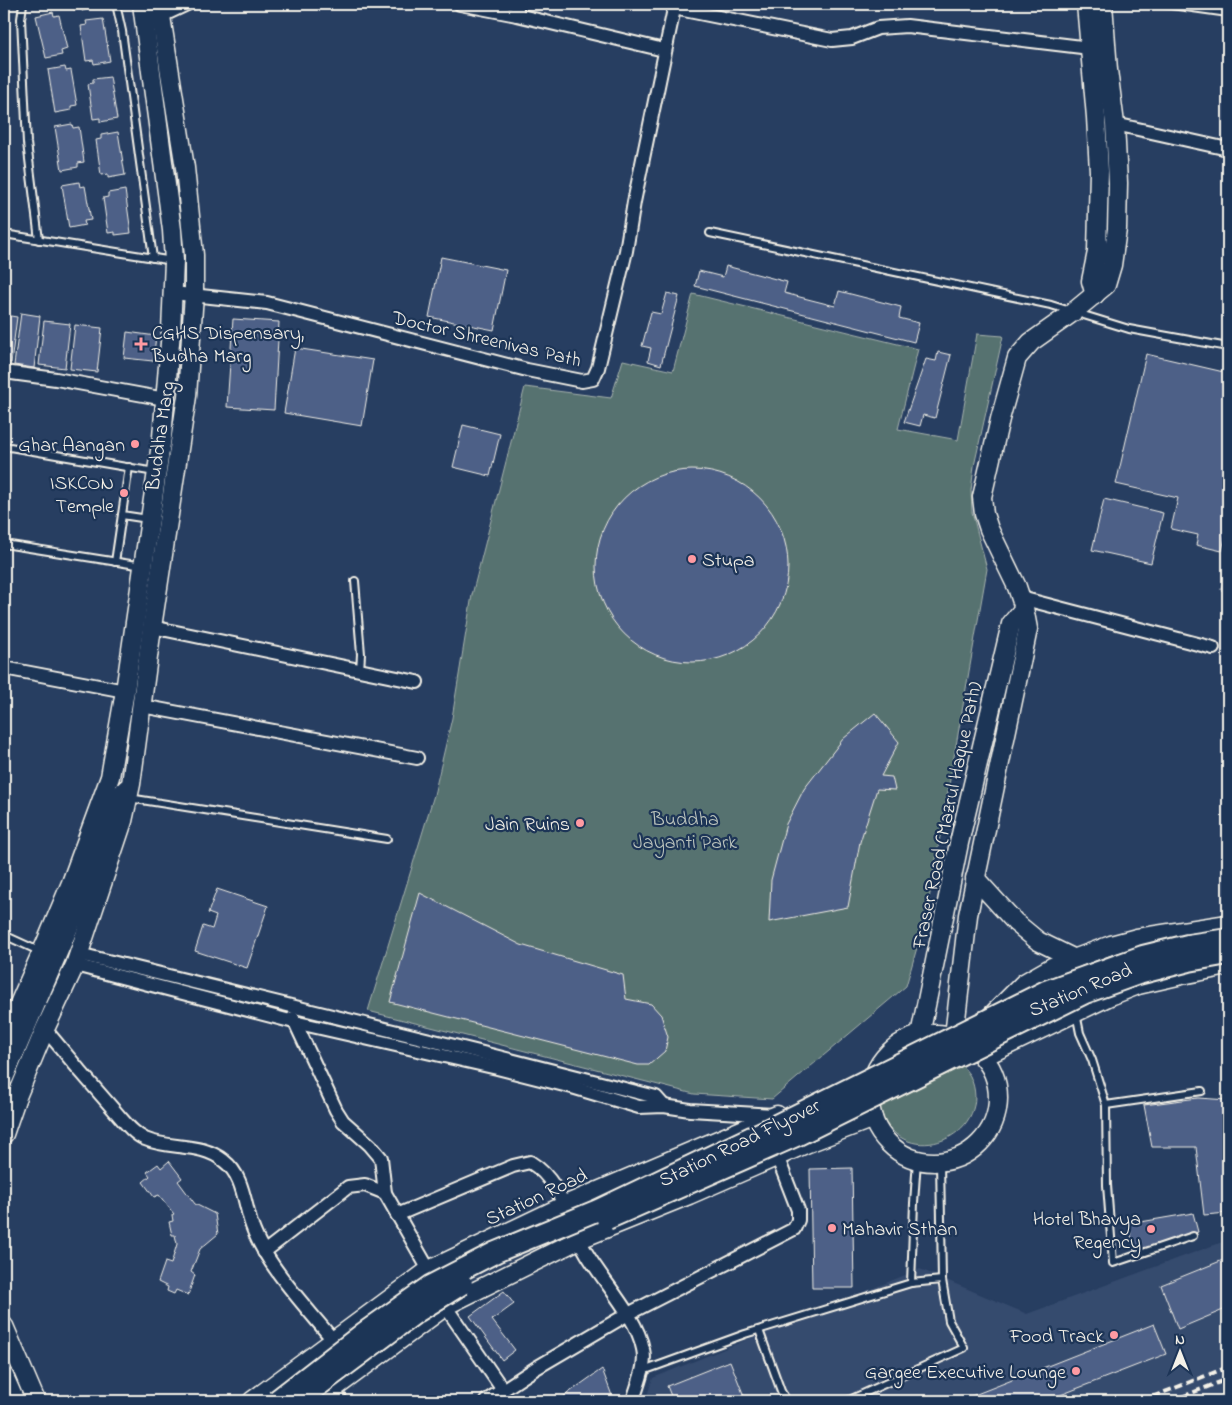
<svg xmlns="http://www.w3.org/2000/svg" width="1232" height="1405" font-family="'Indie Flower',sans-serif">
<rect width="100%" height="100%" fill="#273e61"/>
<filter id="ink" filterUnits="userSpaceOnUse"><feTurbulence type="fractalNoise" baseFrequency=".02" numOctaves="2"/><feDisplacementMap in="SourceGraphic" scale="10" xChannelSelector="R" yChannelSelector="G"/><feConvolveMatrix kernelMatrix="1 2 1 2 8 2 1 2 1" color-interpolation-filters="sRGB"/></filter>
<g filter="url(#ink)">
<path fill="#364b6e" d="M 1228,1240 L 1228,1401 L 645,1401 L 653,1378 L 920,1269 L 1027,1314 Z"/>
<g fill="#577270" stroke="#a6b2ac">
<path d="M 693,294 L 918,349 L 898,429 L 958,440 L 977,334 L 1003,336 L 974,466 L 971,491 L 972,512 L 987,569 L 926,916 L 906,986 L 772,1099 L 694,1094 L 368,1011 L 434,795 L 452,718 L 472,595 L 525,387 L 611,398 L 623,360 L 673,371 Z"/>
<path d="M 958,1061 C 962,1066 967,1071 970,1076 C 996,1131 912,1173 883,1118 C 880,1113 879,1106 878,1100 Z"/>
</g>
<g fill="#4d6087" stroke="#f4f1e8">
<path d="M 72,4 L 97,4 L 97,6 L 82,11 L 81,8 L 74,10 Z"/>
<path d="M 53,12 L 54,16 L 59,15 L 67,49 L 61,51 L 62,55 L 46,58 L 36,16 Z"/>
<path d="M 103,19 L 110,61 L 94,64 L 93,60 L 86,61 L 81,26 L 87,25 L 86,21 Z"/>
<path d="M 65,67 L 66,71 L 71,70 L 77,105 L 71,106 L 71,110 L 55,113 L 48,70 Z"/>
<path d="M 110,77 L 117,119 L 100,122 L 100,118 L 93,119 L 88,84 L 93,83 L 93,79 Z"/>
<path d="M 72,124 L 73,128 L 79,127 L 84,162 L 78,163 L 78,167 L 62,170 L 55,127 Z"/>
<path d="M 118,132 L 125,175 L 108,178 L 108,174 L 101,175 L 96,140 L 101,139 L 101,135 Z"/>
<path d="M 79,182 L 80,187 L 85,186 L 91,220 L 84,221 L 85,225 L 69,228 L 62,185 Z"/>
<path d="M 125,190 L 131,233 L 115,235 L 115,232 L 108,233 L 103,198 L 108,197 L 108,193 Z"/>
<path d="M 441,257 L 506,270 L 494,330 L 429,317 Z"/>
<path d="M 726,266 L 787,282 L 784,293 L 835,306 L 839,291 L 901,307 L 899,318 L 919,323 L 914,342 L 695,286 L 699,271 L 723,277 Z"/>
<path d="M 667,293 L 679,296 L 661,365 L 648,361 L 651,348 L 642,346 L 651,312 L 661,314 Z"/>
<path d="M 21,313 L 40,316 L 34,368 L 14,365 Z"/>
<path d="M 4,315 L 17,317 L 11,363 L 4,362 Z"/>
<path d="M 233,319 L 279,322 L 274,410 L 227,407 Z"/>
<path d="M 44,321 L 70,324 L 65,368 L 39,365 Z"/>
<path d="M 75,325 L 102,328 L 97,372 L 70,369 Z"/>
<path d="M 127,332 L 156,336 L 153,361 L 124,358 Z"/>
<path d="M 295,348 L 373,360 L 362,426 L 284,413 Z"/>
<path d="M 938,352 L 951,355 L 935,418 L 923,415 L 920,426 L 904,422 L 926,359 L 936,361 Z"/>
<path d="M 1146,354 L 1228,373 L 1228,523 L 1222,551 L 1196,545 L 1198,535 L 1171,529 L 1178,498 L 1116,484 Z"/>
<path d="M 463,425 L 500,434 L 490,476 L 453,467 Z"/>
<circle cx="692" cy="566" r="96"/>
<path d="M 1104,499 L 1163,513 L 1151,563 L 1092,550 Z"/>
<path d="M 1228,556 L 1228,591 L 1221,590 Z"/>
<path d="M 875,713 L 899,742 L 881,776 L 892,777 L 895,790 L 877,789 L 860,842 L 848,907 L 769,922 L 771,880 L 786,824 L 804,789 L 843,739 Z"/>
<path d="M 217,889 L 268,906 L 247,968 L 195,951 L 203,926 L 212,929 L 216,916 L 208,913 Z"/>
<path d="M 420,893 L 521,945 L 623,975 L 626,999 L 651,1004 L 661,1015 L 668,1037 L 665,1051 L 649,1065 L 638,1065 L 390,1002 Z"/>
<path d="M 1198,1098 L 1228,1100 L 1228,1213 L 1204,1215 L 1196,1147 L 1152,1147 L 1144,1105 Z"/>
<path d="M 169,1161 L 182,1178 L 178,1181 L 195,1204 L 215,1214 L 218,1234 L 200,1249 L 191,1272 L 195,1275 L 188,1295 L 176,1290 L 174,1294 L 167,1291 L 168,1287 L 158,1282 L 165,1262 L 171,1264 L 177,1244 L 175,1235 L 172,1235 L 169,1222 L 173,1221 L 172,1215 L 174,1214 L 159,1195 L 154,1197 L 143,1182 L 150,1176 L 147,1172 L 158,1164 L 161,1168 Z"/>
<path d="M 852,1168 L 854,1288 L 812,1288 L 810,1169 Z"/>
<path d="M 1193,1213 L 1198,1232 L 1134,1251 L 1129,1224 Z"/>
<path d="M 1228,1258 L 1228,1308 L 1178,1329 L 1161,1285 Z"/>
<path d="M 504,1291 L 514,1304 L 492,1320 L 515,1350 L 502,1360 L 470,1316 Z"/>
<path d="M 1154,1324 L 1166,1354 L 1045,1401 L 959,1401 Z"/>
<path d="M 730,1361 L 746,1401 L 673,1401 L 667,1386 Z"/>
<path d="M 602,1369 L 614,1401 L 557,1401 Z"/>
</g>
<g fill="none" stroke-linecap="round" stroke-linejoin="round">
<defs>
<g id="lane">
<path d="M 23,4 L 21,19 L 27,143 L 39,240"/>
<path d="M 116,4 L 122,31 L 153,258"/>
<path d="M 1164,4 L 1228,13"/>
<path d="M 710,233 L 1051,305 L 1129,329 L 1228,347"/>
<path d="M 4,234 L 173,261"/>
<path d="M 4,446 L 155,472"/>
<path d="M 122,515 L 148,519"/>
<path d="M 4,544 L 143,566"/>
<path d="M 115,562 L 129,467"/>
<path d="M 355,581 L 361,654 L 360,671"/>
<path d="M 129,798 L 387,839"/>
<path d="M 4,935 L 41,952"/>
<path d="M 1076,1013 L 1080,1033 L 1092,1060 L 1106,1105 L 1107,1185 L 1113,1263 L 1193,1236"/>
<path d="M 1106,1105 L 1202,1091"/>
<path d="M 911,1283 L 914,1203 L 917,1160"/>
<path d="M 759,1330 L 781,1391 L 787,1401"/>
<path d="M 643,1371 L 745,1334 L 911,1283 L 942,1280"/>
<path d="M 847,1401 L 964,1348 L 949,1321 L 942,1280 L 940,1161"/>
</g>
<g id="street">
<path d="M 460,4 L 517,15"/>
<path d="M 517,4 L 517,15 L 664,50"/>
<path d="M 674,8 L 832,40 L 852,38 L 878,28 L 907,26 L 1090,48"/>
<path d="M 155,19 L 187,4"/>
<path d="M 1115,124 L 1228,149"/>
<path d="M 173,293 L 267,303 L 527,370 L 582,381 L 593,379 L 598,368 L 626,251 L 634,202 L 675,4"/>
<path d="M 4,372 L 56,379 L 165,399"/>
<path d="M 1021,598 L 1213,648"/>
<path d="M 152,627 L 417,682"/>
<path d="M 4,668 L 125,691"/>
<path d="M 142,706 L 417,758"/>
<path d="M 79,954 L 475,1051 L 656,1097 L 664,1106"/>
<path d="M 75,965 L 294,1022 L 497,1068 L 572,1087 L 639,1107 L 664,1106 L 690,1110 L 774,1115"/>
<path d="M 293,1018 L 336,1110 L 343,1121 L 370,1145 L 381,1158 L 385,1193 L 433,1277"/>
<path d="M 45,1029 C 68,1057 91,1084 114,1110 C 123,1120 132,1133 145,1139 C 171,1150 201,1142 224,1161 C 244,1176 244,1204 252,1226 C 265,1264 307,1308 333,1340"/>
<path d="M 397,1215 L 513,1166 L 530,1162 C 563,1182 568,1223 587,1254 C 604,1283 637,1317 643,1349 C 647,1366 637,1385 633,1401"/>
<path d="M 264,1252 L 348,1187 L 365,1185 L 385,1193"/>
<path d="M 443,1298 L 450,1313 L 503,1390"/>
<path d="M 333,1389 L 341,1401"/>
<path d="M 486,1401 L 536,1368 L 628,1314 L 794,1229 L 798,1220 L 798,1210 L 777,1156"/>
</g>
<g id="secondary">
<path d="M 1086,4 L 1096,117 L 1099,171 L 1097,252 L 1091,281 L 1095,295"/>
<path d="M 975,878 L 1015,922 L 1038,941 L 1075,959"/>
<path d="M 991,1016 L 1024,983 L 1052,967 L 1111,945 L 1137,938 L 1228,924"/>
<circle cx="934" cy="1098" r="64"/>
<path d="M 920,1035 L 959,843 L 1011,624 L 1024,608"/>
<path d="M 954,1036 L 968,915 L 1028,629 L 1024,608 L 1017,587 L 989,529 L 984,514 L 982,497 L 1000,419 L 1017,358 L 1031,342 L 1072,313 L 1106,285 L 1112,265 L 1117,229 L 1118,183 L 1115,124 L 1108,70 L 1103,4"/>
<path d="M 4,1038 L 47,940 L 71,883 L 110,777 L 125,691 L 162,437 L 171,331 L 174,261 L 172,230 L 142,4"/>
<path d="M 983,1057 L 1110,996 L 1138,985 L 1182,975 L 1228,966"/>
<path d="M 4,1078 L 75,913 L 116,799 L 127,788"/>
<path d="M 4,1134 L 16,1099 L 45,1029 L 75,965 L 123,821 L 131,784 L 152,627 L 187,396 L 194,294 L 194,255 L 185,168 L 159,4"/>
<path d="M 4,1326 L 36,1401"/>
<path d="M 4,1376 L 15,1401"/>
<path d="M 252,1401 L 429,1270 L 565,1205 L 777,1115"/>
<path d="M 317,1401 L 447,1305 L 580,1239 L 689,1195 L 808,1143 L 873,1118"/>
</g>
</defs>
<use href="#lane" stroke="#f4f1e8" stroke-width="10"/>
<use href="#street" stroke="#f4f1e8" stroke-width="16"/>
<use href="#secondary" stroke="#f4f1e8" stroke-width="21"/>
<use href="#lane" stroke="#1d3557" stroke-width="6"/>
<use href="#street" stroke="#1d3557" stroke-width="12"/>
<use href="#secondary" stroke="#1d3557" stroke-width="18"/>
<g stroke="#f4f1e8" stroke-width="4" stroke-dasharray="8 4" stroke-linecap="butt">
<path d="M 1142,1401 L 1228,1367"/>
<path d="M 1171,1401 L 1228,1379"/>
</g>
<defs>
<g id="primary-bridge">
<path d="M 607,1219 L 798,1135 L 1085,993 L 1138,974 L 1189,961 L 1228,954"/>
<path d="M 276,1401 L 365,1332 L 430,1286 L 496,1252 L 598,1210 L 766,1130 L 1046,991 L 1143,956 L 1188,945 L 1228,939"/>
<path d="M 298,1401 L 417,1312 L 462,1284"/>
</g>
</defs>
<use href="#primary-bridge" stroke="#f4f1e8" stroke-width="24" stroke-linecap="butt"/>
<use href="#primary-bridge" stroke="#1d3557" stroke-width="20"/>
</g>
</g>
<g fill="#ff9aa2" stroke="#1d3557" stroke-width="2">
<path d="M138.5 336.5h5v5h5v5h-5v5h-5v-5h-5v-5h5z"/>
<circle cx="135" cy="444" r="5"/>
<circle cx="124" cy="493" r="5"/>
<circle cx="692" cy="559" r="5"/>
<circle cx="580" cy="823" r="5"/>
<circle cx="832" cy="1228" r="5"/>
<circle cx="1151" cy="1229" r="5"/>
<circle cx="1114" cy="1335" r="5"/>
<circle cx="1076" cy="1371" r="5"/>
</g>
<g text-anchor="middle" stroke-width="4.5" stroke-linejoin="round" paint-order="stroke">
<g font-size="20" fill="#f4f1e8" stroke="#1d3557" text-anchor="end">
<text x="152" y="339" text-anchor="start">CGHS Dispensary,<tspan x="152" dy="23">Budha Marg</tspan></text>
<text x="125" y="451">Ghar Aangan</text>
<text x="114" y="489">ISKCON<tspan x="114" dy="23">Temple</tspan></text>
<text x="702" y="566" text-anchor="start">Stupa</text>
<text x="570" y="830">Jain Ruins</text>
<text x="1141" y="1225">Hotel Bhavya<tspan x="1141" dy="23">Regency</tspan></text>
<text x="842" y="1235" text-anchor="start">Mahavir Sthan</text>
<text x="1104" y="1342">Food Track</text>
<text x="1066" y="1378">Gargee Executive Lounge</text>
</g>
<g font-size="20" fill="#f4f1e8" stroke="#1d3557">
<text transform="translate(487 338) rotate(13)" y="7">Doctor Shreenivas Path</text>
<text transform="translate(159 436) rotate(-82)" y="7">Buddha Marg</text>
<text transform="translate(946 815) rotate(-78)" y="7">Fraser Road (Mazrul Haque Path)</text>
<text transform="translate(1080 989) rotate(-23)" y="7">Station Road</text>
<text transform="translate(739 1142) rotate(-26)" y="7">Station Road Flyover</text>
<text transform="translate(536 1196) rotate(-25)" y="7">Station Road</text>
</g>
<g font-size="20" fill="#bdc5be" stroke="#1d3557">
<text x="685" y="825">Buddha<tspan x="685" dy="23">Jayanti Park</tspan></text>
</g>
</g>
<rect width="1232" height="1405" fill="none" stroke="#1d3557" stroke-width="20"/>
<rect x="10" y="10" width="1212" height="1385" fill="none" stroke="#f4f1e8" stroke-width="2" filter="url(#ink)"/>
<g transform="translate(1180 1352)" stroke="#1d3557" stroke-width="4" paint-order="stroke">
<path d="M0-4L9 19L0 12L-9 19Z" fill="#f4f1e8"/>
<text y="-8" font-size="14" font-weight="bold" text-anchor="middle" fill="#f4f1e8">N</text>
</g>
</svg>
